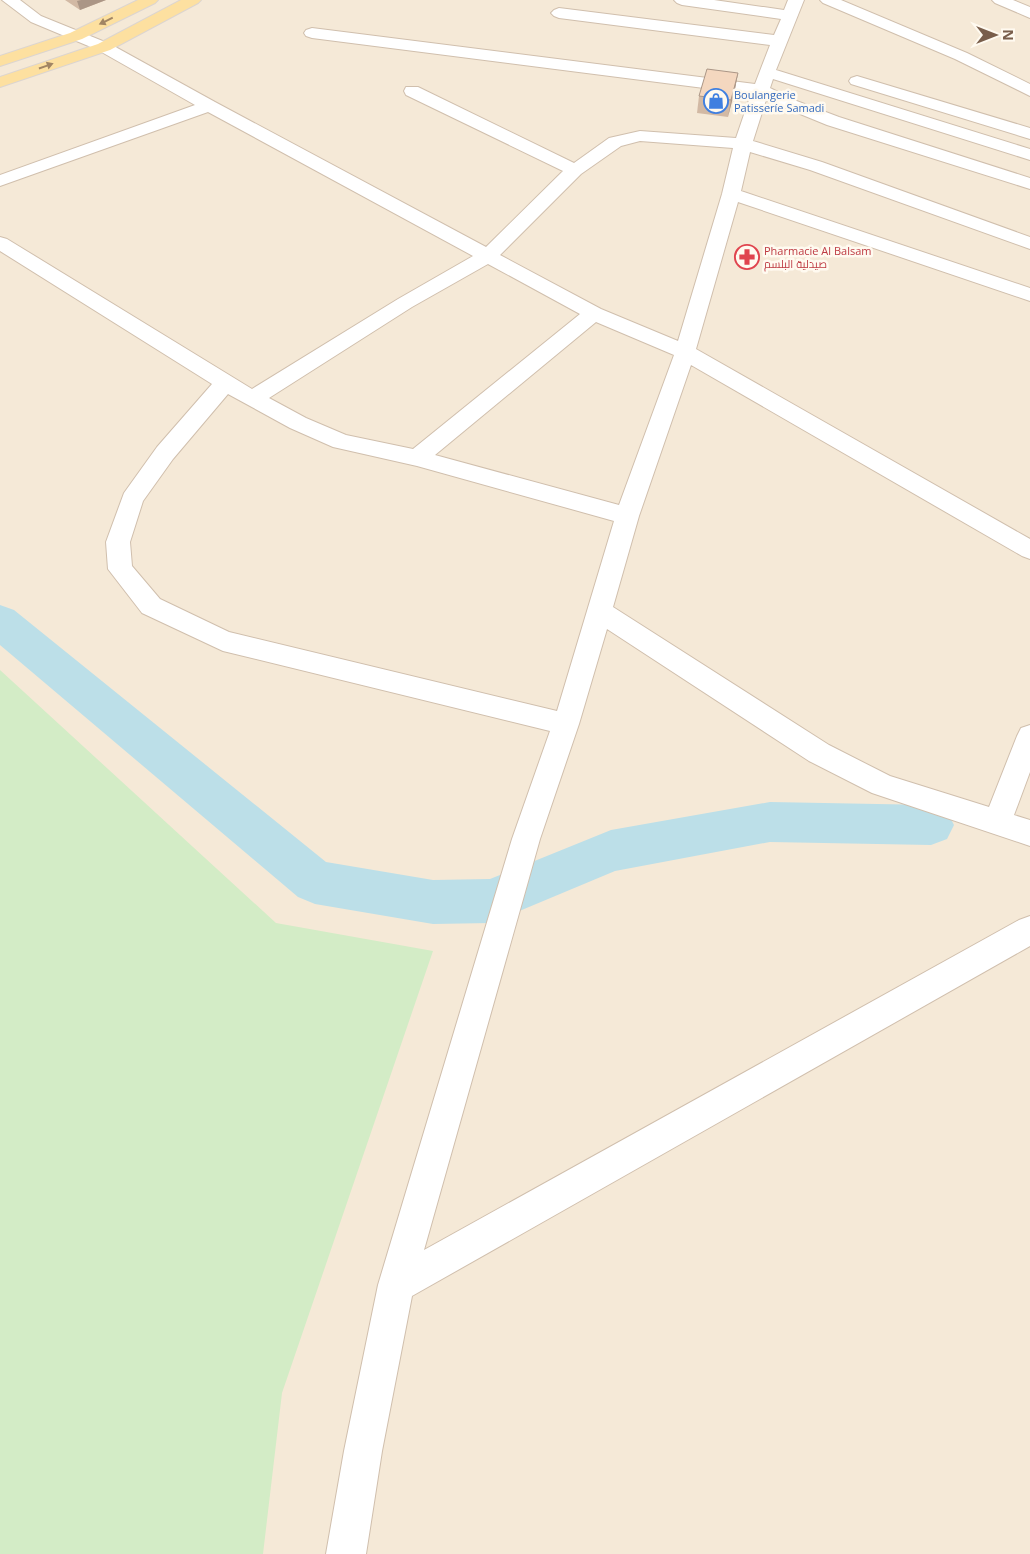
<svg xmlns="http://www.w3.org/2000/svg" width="1030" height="1554" font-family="'Open Sans',Cairo,sans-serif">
<rect width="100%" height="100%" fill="#fdf6e9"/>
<rect fill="#f5e9d7" x="0" y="0" width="1030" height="1554"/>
<path fill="#d3ecc6" d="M 0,670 L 276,923 L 433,951 L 282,1393 L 263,1554 L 0,1554 Z"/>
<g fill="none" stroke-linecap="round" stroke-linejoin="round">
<path fill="#bcdfe8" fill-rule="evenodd" d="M 0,605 L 14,610 L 326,862 L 433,880 L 490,879 L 611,830 L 770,802 L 931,805 L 947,811 L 954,825 L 947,839 L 931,845 L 770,842 L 615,871 L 491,923 L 433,924 L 315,904 L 298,897 L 0,645 Z"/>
<defs>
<g id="minor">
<path d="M 2,0 L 20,0 L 41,16 L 110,44 L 215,102 L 486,247 L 563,171 L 406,95 L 404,91 L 406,87 L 418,87 L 574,163 L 609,138 L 640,131 L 736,138 L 751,94 L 312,38 L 306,36 L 304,33 L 306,30 L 312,28 L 755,84 L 770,45 L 559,18 L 554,16 L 551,13 L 554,10 L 559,8 L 774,35 L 781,19 L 682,5 L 677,3 L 674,0 L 714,0 L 784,10 L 788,0 L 804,0 L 776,70 L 1030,149 L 1030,160 L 773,79 L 770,88 L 794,100 L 839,117 L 1030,178 L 1030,189 L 827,125 L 766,100 L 753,141 L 822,162 L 1030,237 L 1030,249 L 810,170 L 750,152 L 741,191 L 1030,288 L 1030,301 L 738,202 L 696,349 L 1030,539 L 1030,559 L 1022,556 L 691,365 L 639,516 L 613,607 L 829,745 L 890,776 L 989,807 L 1017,736 L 1021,728 L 1030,725 L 1030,772 L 1014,815 L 1030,820 L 1030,846 L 872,793 L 809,761 L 607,629 L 579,724 L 540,839 L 424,1250 L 1019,920 L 1030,916 L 1030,946 L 412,1296 L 382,1451 L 366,1554 L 326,1554 L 344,1451 L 378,1285 L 512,839 L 550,731 L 223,651 L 142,613 L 108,569 L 106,542 L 124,493 L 157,447 L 212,384 L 0,251 L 0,237 L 7,239 L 252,389 L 398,299 L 473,256 L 208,112 L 0,186 L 0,175 L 195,105 L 98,50 L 31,22 ZM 640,141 L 733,148 L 722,194 L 678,341 L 601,309 L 500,255 L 581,174 L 621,146 ZM 488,264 L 580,314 L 413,449 L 346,435 L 306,418 L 269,398 L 412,307 ZM 596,322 L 674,355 L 619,505 L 435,455 ZM 228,394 L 290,428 L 333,447 L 417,466 L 614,521 L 557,711 L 229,632 L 160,599 L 132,566 L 130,542 L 143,501 L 173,459 Z"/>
<path d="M 820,0 L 841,0 L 967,53 L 1030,84 L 1030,96 L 955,59 L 823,3 Z"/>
<path d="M 992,0 L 1013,0 L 1030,7 L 1030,18 L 995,3 Z"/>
<path d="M 857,76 L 1030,128 L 1030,139 L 851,84 L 849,81 L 851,78 Z"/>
</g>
<g id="major">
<path d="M 138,0 L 158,0 L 155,3 L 82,39 L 0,66 L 0,56 L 70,33 Z"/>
<path d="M 181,0 L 201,0 L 198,3 L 110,50 L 0,87 L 0,77 L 98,44 Z"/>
</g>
</defs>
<use href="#minor" stroke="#d0bfad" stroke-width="2"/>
<use href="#major" stroke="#dcd5d0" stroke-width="2"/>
<use href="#minor" fill="#fff" fill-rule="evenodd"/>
<use href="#major" fill="#fde0a0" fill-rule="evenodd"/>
</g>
<g fill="#d2b9a4">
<path d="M 65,0 L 106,0 L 80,10 Z"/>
<path d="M 738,73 L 735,89 L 728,117 L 697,113 L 699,96 Z"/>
</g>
<g fill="#ab9686">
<path d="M 81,0 L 106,0 L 80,10 L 77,1 Z"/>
<path d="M 738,73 L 735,89 L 728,117 L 731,100 Z"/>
</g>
<path fill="#f4d7bf" stroke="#ab9686" d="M 707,69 L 738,73 L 731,100 L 699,96 Z"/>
<defs><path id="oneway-solid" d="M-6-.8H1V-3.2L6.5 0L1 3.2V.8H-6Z" transform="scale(1.25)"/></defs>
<g fill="#a18564">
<use href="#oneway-solid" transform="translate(106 21) rotate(154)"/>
<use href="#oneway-solid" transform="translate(46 66) rotate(-19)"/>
</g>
<defs>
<symbol id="shop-ring" viewBox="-11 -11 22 22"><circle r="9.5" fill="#fffaf0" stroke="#3f7fe0" stroke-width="1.5"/><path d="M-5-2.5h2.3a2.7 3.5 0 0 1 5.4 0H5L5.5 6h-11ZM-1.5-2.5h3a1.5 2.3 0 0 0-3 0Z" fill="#3f7fe0"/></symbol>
<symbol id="pharmacy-ring" viewBox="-11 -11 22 22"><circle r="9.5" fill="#fffaf0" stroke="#e0444e" stroke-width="1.5"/><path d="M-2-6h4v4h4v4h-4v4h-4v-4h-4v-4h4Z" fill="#e0444e"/></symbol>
</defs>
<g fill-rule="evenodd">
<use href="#shop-ring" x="702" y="87" width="28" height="28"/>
<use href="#pharmacy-ring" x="733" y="243" width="28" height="28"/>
</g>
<g text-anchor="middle" stroke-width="5" stroke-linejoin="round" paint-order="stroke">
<g font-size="11" fill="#366cbe" stroke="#fffaf0" text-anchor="start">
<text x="734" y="99">Boulangerie<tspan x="734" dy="13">Patisseríe Samadi</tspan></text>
</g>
<g font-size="11" fill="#be3a42" stroke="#fffaf0" text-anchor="start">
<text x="764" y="255">Pharmacie Al Balsam<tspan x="764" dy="13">صيدلية البلسم</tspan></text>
</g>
</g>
<g transform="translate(995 35) rotate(90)" stroke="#fffaf0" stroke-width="4" paint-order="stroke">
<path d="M0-4L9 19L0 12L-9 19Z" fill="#795e4b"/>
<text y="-8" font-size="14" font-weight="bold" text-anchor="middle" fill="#795e4b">N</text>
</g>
</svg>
